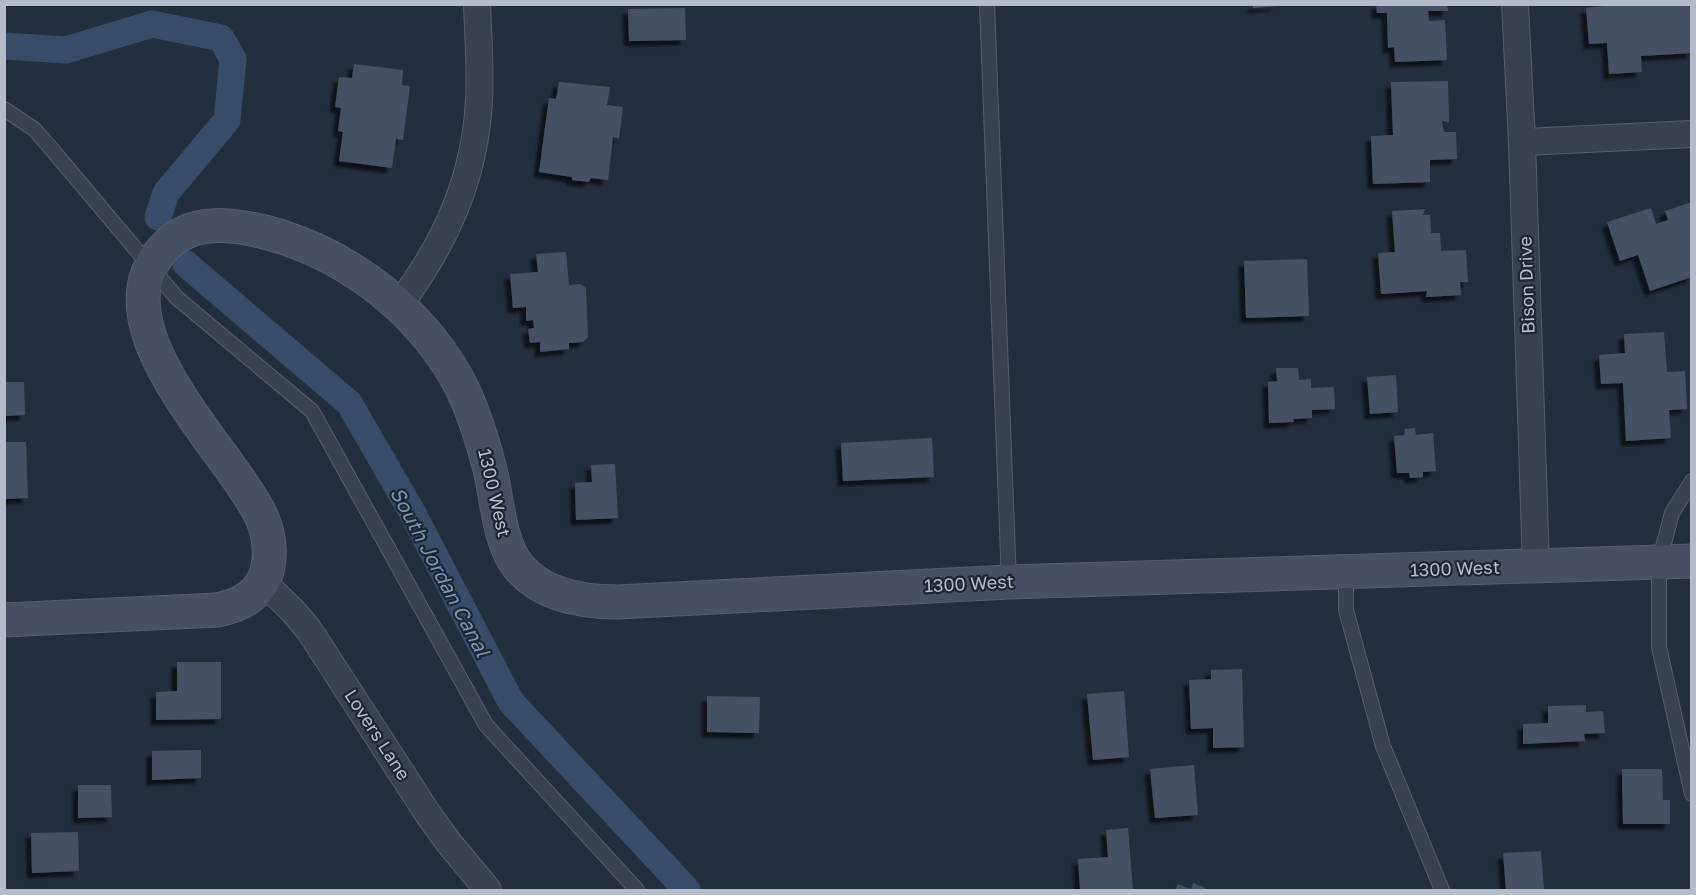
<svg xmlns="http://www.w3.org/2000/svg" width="1696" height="895" font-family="'Golos Text',sans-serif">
<defs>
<filter id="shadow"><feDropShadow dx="-5.5" dy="5.5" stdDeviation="1.5" flood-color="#0009"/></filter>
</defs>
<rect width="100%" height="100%" fill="#242f3e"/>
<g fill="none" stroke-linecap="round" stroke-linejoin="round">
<g stroke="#394c67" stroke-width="27">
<path d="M 4,46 L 66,50 L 152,24 L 221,38 L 233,59 L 227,120 L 166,193 L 158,217"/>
<path d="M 186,264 L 349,403 L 411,510 L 511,702 L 687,890"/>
</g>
</g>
<g fill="#455162" filter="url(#shadow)">
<path d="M 1253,4 L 1277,4 L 1277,6 L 1253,8 Z"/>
<path d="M 1376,4 L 1447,4 L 1448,11 L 1428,11 L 1429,21 L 1445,20 L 1447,60 L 1395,62 L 1394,47 L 1388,48 L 1387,13 L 1377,13 Z"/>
<path d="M 1624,4 L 1691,4 L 1692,53 L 1641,56 L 1642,72 L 1609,74 L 1607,43 L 1589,44 L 1586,8 Z"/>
<path d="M 685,8 L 686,40 L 629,41 L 628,9 Z"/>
<path d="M 354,64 L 403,70 L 402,85 L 410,86 L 403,140 L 396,139 L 392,168 L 339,161 L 343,132 L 338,131 L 341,108 L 335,107 L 339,77 L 352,78 Z"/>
<path d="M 1448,81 L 1449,122 L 1442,121 L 1444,132 L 1456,132 L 1457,159 L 1430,160 L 1430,182 L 1373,184 L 1371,136 L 1393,135 L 1391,82 Z"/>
<path d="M 559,82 L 610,87 L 607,105 L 623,107 L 619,138 L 613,137 L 608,180 L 591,178 L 589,182 L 572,180 L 572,177 L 539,172 L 549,98 L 556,99 Z"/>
<path d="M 1692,202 L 1692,277 L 1650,291 L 1638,255 L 1620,261 L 1607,222 L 1651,208 L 1656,224 L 1668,220 L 1665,211 Z"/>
<path d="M 1425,209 L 1423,215 L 1430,215 L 1431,233 L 1440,233 L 1441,251 L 1466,250 L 1468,282 L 1460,282 L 1461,295 L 1426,297 L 1427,291 L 1381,294 L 1378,253 L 1395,252 L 1392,211 Z"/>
<path d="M 566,252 L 569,285 L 580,284 L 586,288 L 588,337 L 583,342 L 569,343 L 569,349 L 540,352 L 540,342 L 530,343 L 528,329 L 534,328 L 533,320 L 526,321 L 526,307 L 513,308 L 510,274 L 538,272 L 536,254 Z"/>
<path d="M 1307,259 L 1309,316 L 1246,318 L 1244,261 Z"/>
<path d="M 1664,332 L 1667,372 L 1685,371 L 1687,409 L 1669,410 L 1671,438 L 1626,441 L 1623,383 L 1601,384 L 1599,355 L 1625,353 L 1624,334 Z"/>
<path d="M 1276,368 L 1298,368 L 1299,380 L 1311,379 L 1311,388 L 1334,387 L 1335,409 L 1312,410 L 1312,418 L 1293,419 L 1294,422 L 1269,423 L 1268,382 L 1277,381 Z"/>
<path d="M 1396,375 L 1398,412 L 1370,414 L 1367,377 Z"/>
<path d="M 4,382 L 24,382 L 25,415 L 4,416 Z"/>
<path d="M 1415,428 L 1416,435 L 1433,433 L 1436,471 L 1423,472 L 1423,477 L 1410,478 L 1409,473 L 1397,473 L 1394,436 L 1404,435 L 1405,429 Z"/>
<path d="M 932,438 L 934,477 L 843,481 L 841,443 Z"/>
<path d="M 4,442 L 26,442 L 28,498 L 4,499 Z"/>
<path d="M 615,464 L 618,518 L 576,520 L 575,483 L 592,482 L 591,465 Z"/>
<path d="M 177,662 L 221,662 L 221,719 L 156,720 L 156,692 L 177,691 Z"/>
<path d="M 1242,669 L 1244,747 L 1213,748 L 1213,728 L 1191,729 L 1189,680 L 1211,679 L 1211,670 Z"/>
<path d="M 1124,691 L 1129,757 L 1093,760 L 1087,694 Z"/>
<path d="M 707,696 L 760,697 L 759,733 L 707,732 Z"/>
<path d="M 1586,705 L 1586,712 L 1603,711 L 1605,733 L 1584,734 L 1585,741 L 1523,744 L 1523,724 L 1548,723 L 1548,706 Z"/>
<path d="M 201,750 L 201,778 L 152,780 L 152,751 Z"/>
<path d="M 1194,765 L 1198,815 L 1155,818 L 1150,769 Z"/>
<path d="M 1622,769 L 1662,769 L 1663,800 L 1670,800 L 1670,824 L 1623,824 Z"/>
<path d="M 78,785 L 111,785 L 112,817 L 78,818 Z"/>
<path d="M 1128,828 L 1133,890 L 1080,890 L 1078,859 L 1108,857 L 1106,830 Z"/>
<path d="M 78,832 L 79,871 L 32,873 L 31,833 Z"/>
<path d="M 1541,851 L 1544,890 L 1506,890 L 1503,853 Z"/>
<path d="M 1193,883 L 1205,888 L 1204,890 L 1175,890 L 1178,884 L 1191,889 Z"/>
</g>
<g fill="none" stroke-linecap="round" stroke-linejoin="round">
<defs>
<g id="lane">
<path d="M 987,4 L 1009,582"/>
<path d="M 4,109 L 34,129 L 49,146 L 177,298 L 312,411 L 486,725 L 637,890"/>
<path d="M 1692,481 L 1672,513 L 1659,562 L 1659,647 L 1692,794"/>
<path d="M 1346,573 L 1346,610 L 1383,746 L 1442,890"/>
</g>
<g id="street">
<path d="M 1515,4 L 1522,142 L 1536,566"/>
<path d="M 1522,142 L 1692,134"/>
<path d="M 399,305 C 445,244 475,179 479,100 C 481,69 478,36 477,4"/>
<path d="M 263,582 L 293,611 L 309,630 L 428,814 L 449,843 L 488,890"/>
</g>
<path id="secondary" d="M 4,620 L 217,610 C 237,606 257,597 265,577 C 272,559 270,536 262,518 C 231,450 87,322 167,245 C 197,215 246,226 282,237 C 353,260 417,310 455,375 C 470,401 480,432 488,462 C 498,495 497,539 518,566 C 542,596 583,602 618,602 L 1009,582 L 1692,561"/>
</defs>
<use href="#lane" stroke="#565f6c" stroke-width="16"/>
<use href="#street" stroke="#565f6c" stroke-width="28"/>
<use href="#secondary" stroke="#565f6c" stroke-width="35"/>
<use href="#lane" stroke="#38414e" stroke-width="14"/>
<use href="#street" stroke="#38414e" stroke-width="26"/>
<use href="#secondary" stroke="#465061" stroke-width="33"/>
</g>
<g text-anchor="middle" stroke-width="4.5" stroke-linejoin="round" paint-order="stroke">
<g font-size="18" fill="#b4bcc9" stroke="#1d2633">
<text transform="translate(1527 285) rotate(-92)" y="6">Bison Drive</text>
<text transform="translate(494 493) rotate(77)" y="6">1300 West</text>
<text transform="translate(1455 569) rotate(-2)" y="6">1300 West</text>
<text transform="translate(969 584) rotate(-3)" y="6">1300 West</text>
<text transform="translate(377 735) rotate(57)" y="6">Lovers Lane</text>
</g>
<g font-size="20" font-style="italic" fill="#7c92b1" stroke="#1d2633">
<text transform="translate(440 572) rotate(62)" y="7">South Jordan Canal</text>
</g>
</g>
<rect width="1696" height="895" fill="none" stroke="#b4bcc9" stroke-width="12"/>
</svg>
